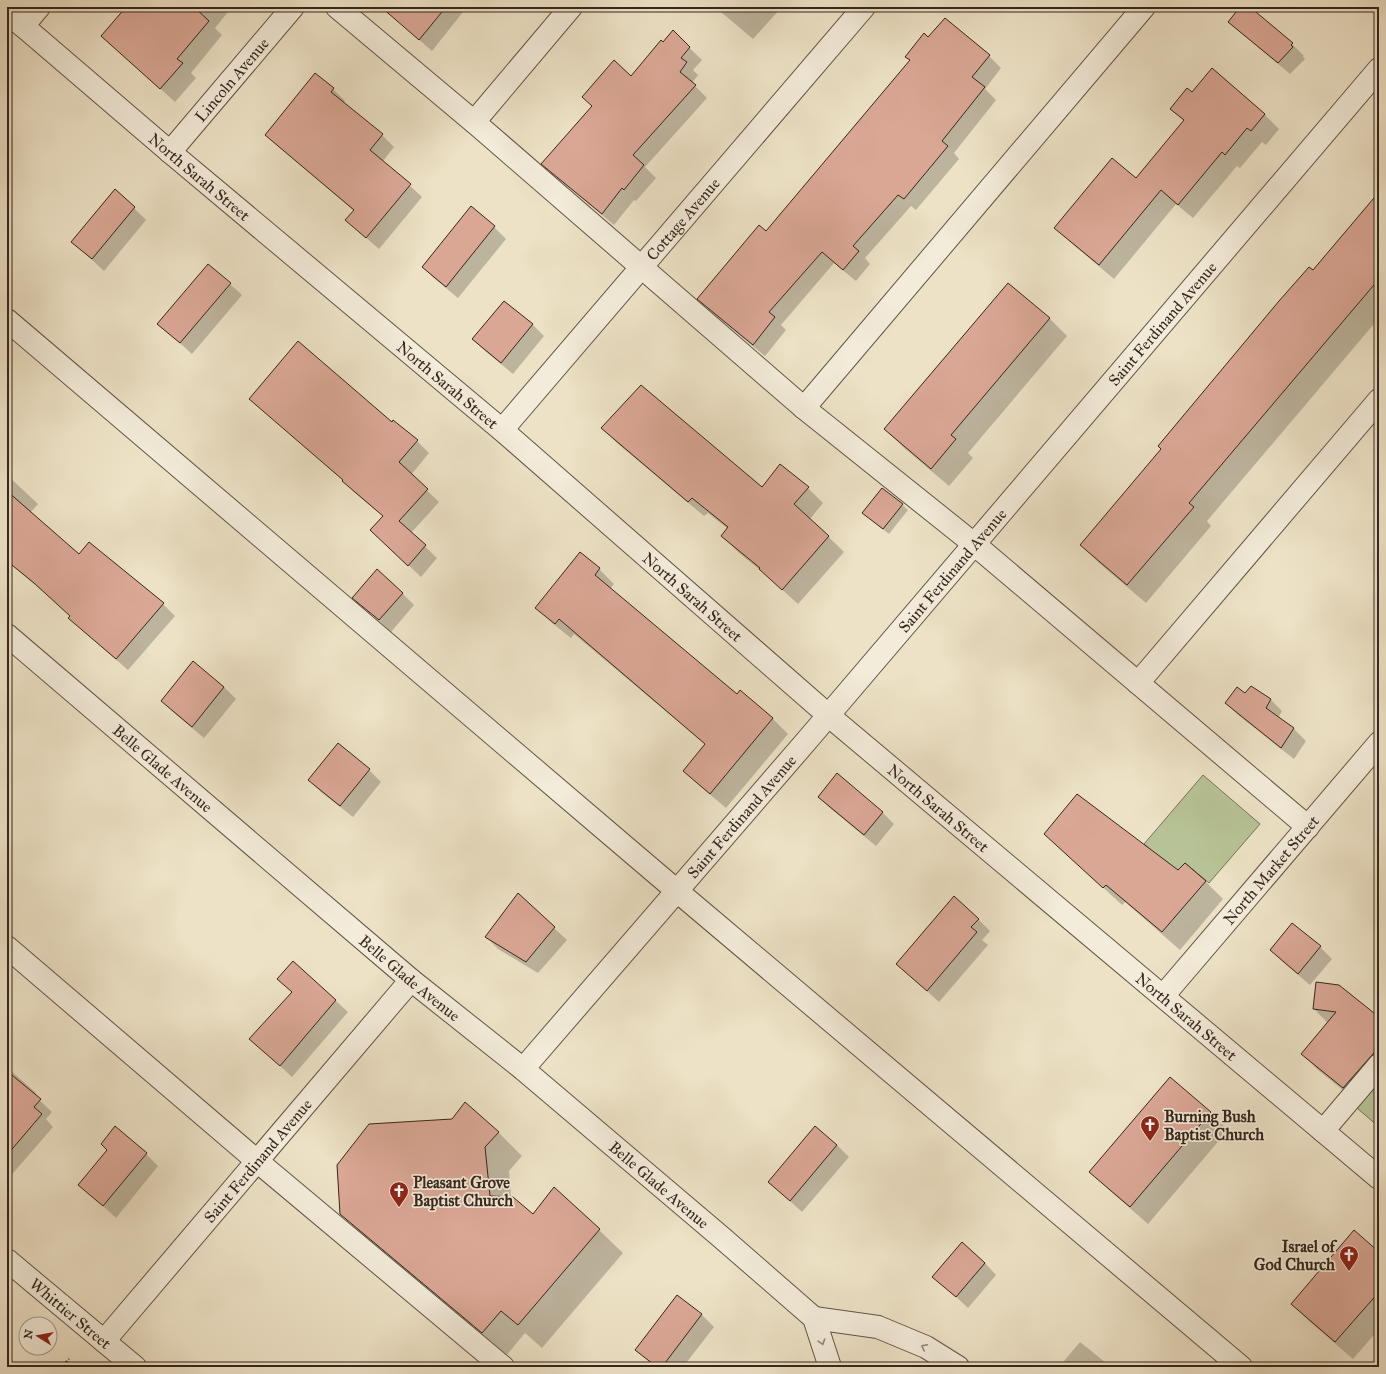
<svg xmlns="http://www.w3.org/2000/svg" width="1386" height="1374" font-family="'IM FELL Great Primer',serif">
<rect width="100%" height="100%" fill="#ede2c6"/>
<filter id="stains"><feTurbulence type="fractalNoise" baseFrequency=".005" numOctaves="4"/><feColorMatrix values="0 0 0 0 .2 0 0 0 0 .09 0 0 0 0 .02 0 0 0 .5 -.17"/></filter>
<radialGradient id="worn" r=".72"><stop offset=".6" stop-color="#630" stop-opacity="0"/><stop offset="1" stop-color="#630" stop-opacity=".3"/></radialGradient>
<g fill="#b7c396" stroke="#76745a">
<path d="M 1203,775 L 1260,824 L 1209,883 L 1185,863 L 1176,873 L 1144,844 Z"/>
<path d="M 1379,1083 L 1379,1127 L 1357,1108 Z"/>
</g>
<g fill="#0003">
<path d="M 127,7 L 232,7 L 215,28 L 222,35 L 191,73 L 196,78 L 175,102 L 102,36 Z"/>
<path d="M 382,7 L 467,7 L 432,51 Z"/>
<path d="M 500,7 L 508,7 L 505,11 Z"/>
<path d="M 715,7 L 782,7 L 753,39 Z"/>
<path d="M 1241,7 L 1248,7 L 1292,44 L 1304,56 L 1303,57 L 1305,59 L 1290,74 L 1241,33 L 1229,22 Z"/>
<path d="M 945,19 L 989,56 L 1001,68 L 985,89 L 996,100 L 954,153 L 959,159 L 916,210 L 911,206 L 865,258 L 870,264 L 856,281 L 834,263 L 781,325 L 786,330 L 765,356 L 710,311 L 698,299 L 766,233 L 910,61 L 906,56 L 928,39 Z"/>
<path d="M 673,32 L 702,60 L 693,70 L 698,75 L 692,83 L 707,98 L 645,167 L 656,178 L 636,201 L 634,200 L 614,225 L 555,176 L 543,164 L 632,77 Z"/>
<path d="M 1212,69 L 1265,115 L 1279,129 L 1266,145 L 1262,142 L 1240,168 L 1237,166 L 1193,218 L 1176,204 L 1114,279 L 1070,242 L 1055,228 L 1136,180 L 1184,121 L 1171,108 L 1192,93 Z"/>
<path d="M 316,75 L 333,89 L 345,101 L 343,104 L 382,135 L 394,147 L 383,161 L 422,197 L 379,249 L 346,220 L 354,211 L 279,147 L 267,135 Z"/>
<path d="M 1379,193 L 1379,318 L 1207,521 L 1211,526 L 1146,603 L 1099,563 L 1081,545 Z"/>
<path d="M 134,208 L 146,220 L 104,271 L 73,242 Z"/>
<path d="M 494,227 L 506,239 L 458,298 L 435,279 L 423,267 Z"/>
<path d="M 230,284 L 242,295 L 192,354 L 159,324 Z"/>
<path d="M 1049,318 L 1067,336 L 968,453 L 973,458 L 949,486 L 903,447 L 885,429 Z"/>
<path d="M 532,324 L 544,336 L 513,374 L 485,351 L 473,339 Z"/>
<path d="M 263,410 L 392,423 L 417,441 L 429,453 L 411,475 L 439,502 L 411,533 L 437,558 L 421,577 L 384,542 L 384,517 L 355,493 L 344,481 Z"/>
<path d="M 602,428 L 762,488 L 808,488 L 823,503 L 810,519 L 844,552 L 798,604 L 765,574 L 738,552 L 722,536 L 728,529 L 708,513 L 704,516 L 618,444 Z"/>
<path d="M 7,475 L 38,504 L 30,513 L 79,555 L 89,543 L 163,604 L 175,616 L 128,670 L 82,630 L 70,618 L 71,616 L 47,595 L 7,561 Z"/>
<path d="M 902,505 L 908,510 L 889,534 L 869,518 Z"/>
<path d="M 599,569 L 614,584 L 610,589 L 737,696 L 772,718 L 788,734 L 726,808 L 700,786 L 684,771 L 706,745 L 574,634 L 571,638 L 552,623 L 537,607 Z"/>
<path d="M 402,593 L 414,605 L 391,632 L 354,598 Z"/>
<path d="M 193,662 L 224,687 L 236,699 L 204,738 L 174,713 L 162,701 Z"/>
<path d="M 1245,694 L 1270,699 L 1282,711 L 1278,718 L 1294,729 L 1306,741 L 1294,759 L 1238,715 L 1226,703 Z"/>
<path d="M 338,745 L 369,770 L 381,782 L 353,817 L 321,792 L 309,780 Z"/>
<path d="M 819,797 L 882,812 L 894,824 L 876,846 L 831,809 Z"/>
<path d="M 1045,834 L 1179,872 L 1206,882 L 1223,899 L 1180,950 L 1125,902 L 1122,905 Z"/>
<path d="M 518,895 L 567,940 L 538,973 L 498,949 L 486,937 Z"/>
<path d="M 978,919 L 990,931 L 982,940 L 988,945 L 939,1002 L 897,964 Z"/>
<path d="M 1320,947 L 1332,959 L 1310,985 L 1283,962 L 1271,950 Z"/>
<path d="M 293,962 L 348,1012 L 292,1077 L 251,1039 L 293,992 Z"/>
<path d="M 1314,1009 L 1379,1018 L 1379,1081 L 1360,1104 L 1318,1070 L 1302,1054 L 1328,1023 Z"/>
<path d="M 7,1067 L 36,1093 L 34,1095 L 52,1112 L 46,1119 L 53,1127 L 8,1179 L 7,1178 Z"/>
<path d="M 1210,1113 L 1228,1130 L 1148,1224 L 1109,1190 L 1091,1172 Z"/>
<path d="M 498,1132 L 522,1156 L 509,1171 L 511,1198 L 534,1215 L 599,1230 L 623,1253 L 542,1348 L 525,1333 L 506,1356 L 365,1237 L 341,1214 Z"/>
<path d="M 837,1145 L 849,1157 L 802,1212 L 769,1182 Z"/>
<path d="M 108,1150 L 146,1154 L 158,1166 L 116,1218 L 80,1185 Z"/>
<path d="M 1379,1253 L 1379,1329 L 1353,1359 L 1310,1322 L 1292,1304 Z"/>
<path d="M 985,1263 L 996,1275 L 968,1308 L 934,1276 Z"/>
<path d="M 677,1296 L 702,1315 L 714,1327 L 683,1367 L 655,1367 L 636,1350 Z"/>
<path d="M 1080,1342 L 1111,1367 L 1059,1367 Z"/>
</g>
<g fill="#daa795" stroke="#36251d">
<path d="M 126,7 L 194,7 L 209,21 L 177,59 L 183,63 L 160,89 L 101,36 Z"/>
<path d="M 381,7 L 446,7 L 419,40 Z"/>
<path d="M 1240,7 L 1250,7 L 1293,43 L 1291,45 L 1293,47 L 1278,63 L 1228,22 Z"/>
<path d="M 945,18 L 990,55 L 972,77 L 985,87 L 942,141 L 948,146 L 904,199 L 898,195 L 853,246 L 859,251 L 843,270 L 822,252 L 769,312 L 775,317 L 753,345 L 697,299 L 759,225 L 766,231 L 910,60 L 905,57 L 924,33 L 928,37 Z"/>
<path d="M 673,30 L 690,47 L 681,58 L 687,62 L 680,72 L 696,85 L 633,155 L 644,165 L 624,190 L 622,188 L 602,214 L 541,164 L 592,106 L 582,97 L 614,60 L 631,76 L 661,40 L 663,42 Z"/>
<path d="M 1212,68 L 1265,114 L 1251,131 L 1247,128 L 1225,155 L 1222,152 L 1178,205 L 1161,190 L 1099,265 L 1054,228 L 1112,158 L 1136,178 L 1184,120 L 1170,109 L 1187,88 L 1192,92 Z"/>
<path d="M 315,73 L 334,88 L 331,92 L 383,134 L 370,150 L 411,184 L 366,238 L 345,220 L 354,210 L 265,135 Z"/>
<path d="M 115,189 L 135,207 L 92,259 L 71,242 Z"/>
<path d="M 1379,192 L 1379,279 L 1189,503 L 1194,507 L 1127,585 L 1080,545 L 1161,449 L 1158,446 L 1279,301 L 1309,267 L 1313,270 Z"/>
<path d="M 471,206 L 495,226 L 446,287 L 422,267 Z"/>
<path d="M 208,264 L 231,283 L 180,343 L 157,324 Z"/>
<path d="M 1008,283 L 1050,318 L 951,435 L 956,439 L 931,469 L 884,429 Z"/>
<path d="M 504,301 L 533,324 L 501,363 L 472,339 Z"/>
<path d="M 298,341 L 392,422 L 393,420 L 418,440 L 399,462 L 428,489 L 399,521 L 426,545 L 408,566 L 370,530 L 383,516 L 342,481 L 343,480 L 249,399 Z"/>
<path d="M 641,385 L 762,487 L 780,464 L 809,487 L 794,504 L 829,536 L 782,590 L 759,569 L 760,568 L 721,536 L 728,527 L 692,498 L 688,502 L 601,428 Z"/>
<path d="M 882,488 L 903,504 L 883,529 L 862,513 Z"/>
<path d="M 7,491 L 79,554 L 89,542 L 164,603 L 116,659 L 68,618 L 70,616 L 34,583 L 7,561 Z"/>
<path d="M 580,552 L 600,568 L 595,575 L 737,694 L 740,690 L 773,718 L 710,794 L 683,771 L 705,744 L 559,619 L 555,624 L 535,608 Z"/>
<path d="M 377,569 L 403,593 L 379,620 L 352,598 Z"/>
<path d="M 193,661 L 224,687 L 192,727 L 161,701 Z"/>
<path d="M 1251,686 L 1271,699 L 1266,708 L 1294,728 L 1281,748 L 1225,703 L 1237,687 L 1245,693 Z"/>
<path d="M 338,743 L 370,769 L 340,806 L 308,780 Z"/>
<path d="M 837,773 L 883,812 L 864,835 L 818,797 Z"/>
<path d="M 1077,794 L 1178,870 L 1185,863 L 1206,881 L 1162,932 L 1106,885 L 1103,888 L 1044,834 Z"/>
<path d="M 518,893 L 555,927 L 526,962 L 485,937 Z"/>
<path d="M 954,896 L 979,919 L 971,927 L 977,932 L 927,991 L 896,964 Z"/>
<path d="M 1292,923 L 1321,946 L 1298,974 L 1270,950 Z"/>
<path d="M 293,961 L 336,1000 L 280,1066 L 249,1039 L 292,992 L 277,979 Z"/>
<path d="M 1316,982 L 1339,985 L 1379,1017 L 1379,1047 L 1343,1088 L 1301,1054 L 1336,1012 L 1313,1009 Z"/>
<path d="M 7,1071 L 41,1099 L 34,1107 L 42,1114 L 7,1155 Z"/>
<path d="M 1170,1077 L 1211,1112 L 1130,1207 L 1089,1172 Z"/>
<path d="M 465,1102 L 499,1132 L 485,1147 L 490,1196 L 513,1197 L 533,1214 L 554,1187 L 600,1229 L 518,1325 L 501,1311 L 482,1333 L 340,1214 L 337,1165 L 369,1124 L 452,1119 Z"/>
<path d="M 115,1126 L 147,1153 L 103,1206 L 78,1185 L 107,1150 L 101,1144 Z"/>
<path d="M 815,1126 L 837,1145 L 790,1201 L 768,1182 Z"/>
<path d="M 1354,1230 L 1379,1252 L 1379,1292 L 1335,1342 L 1291,1304 Z"/>
<path d="M 962,1242 L 985,1263 L 956,1297 L 932,1277 Z"/>
<path d="M 677,1295 L 702,1314 L 662,1367 L 657,1367 L 635,1350 Z"/>
</g>
<g fill="none" stroke-linecap="round" stroke-linejoin="round">
<defs>
<g id="minor">
<path d="M 337,7 L 474,122 L 571,7"/>
<path id="s1" d="M 7,14 L 23,26 L 170,152 L 502,430 L 828,715 L 1379,1178"/>
<path d="M 23,26 L 39,7"/>
<path d="M 474,122 L 804,408 L 974,544 L 1308,827"/>
<path id="s2" d="M 170,152 L 293,7"/>
<path d="M 7,320 L 677,891 L 1241,1367"/>
<path d="M 804,408 L 1144,7"/>
<path id="s3" d="M 502,430 L 864,7"/>
<path id="s4" d="M 7,635 L 411,980 L 523,1069 L 721,1237 L 814,1318 L 830,1367"/>
<path d="M 1138,683 L 1379,400"/>
<path d="M 7,947 L 257,1161 L 503,1367"/>
<path id="s5" d="M 1163,996 L 1379,743"/>
<path id="s6" d="M 523,1069 L 809,738 L 1379,69"/>
<path d="M 1323,1131 L 1379,1065"/>
<path id="s7" d="M 7,1260 L 135,1367"/>
<path d="M 814,1318 L 878,1327 L 926,1347 L 958,1367"/>
<path id="s8" d="M 104,1341 L 411,980"/>
</g>
</defs>
<use href="#minor" stroke="#645447" stroke-width="24"/>
<path stroke="#36251d" stroke-width="2.5" stroke-dasharray="3 2" stroke-linecap="butt" d="M 62,1367 L 69,1359"/>
<use href="#minor" stroke="#f3ecda" stroke-width="22"/>
</g>
<defs><path id="oneway-chevron" d="M-2-3.5L2.5 0L-2 3.5" fill="none" stroke-width="1.6" stroke-linecap="round" stroke-linejoin="round"/></defs>
<g stroke="#94887c">
<use href="#oneway-chevron" transform="translate(822 1342) rotate(72)"/>
<use href="#oneway-chevron" transform="translate(924 1347) rotate(-154)"/>
</g>
<defs>
<symbol id="church-pin" viewBox="-11 -11 22 30"><path d="M0 17L-7.5 6A9.5 9.5 0 1 1 7.5 6Z" fill="#8f2418" stroke="#f3ecda"/><path d="M-1.2-6h2.4v3.5h3.3v2.4h-3.3V6h-2.4V-.1h-3.3v-2.4h3.3Z" fill="#fff"/></symbol>
</defs>
<g fill-rule="evenodd">
<use href="#church-pin" x="1139" y="1114" width="22" height="30"/>
<use href="#church-pin" x="388" y="1180" width="22" height="30"/>
<use href="#church-pin" x="1338" y="1244" width="22" height="30"/>
</g>
<g text-anchor="middle" stroke-width="3.5" stroke-linejoin="round" paint-order="stroke">
<g font-size="16" fill="#36251d" stroke="#f3ecda">
<text dy="6" stroke="none"><textPath href="#s2" startOffset="95">Lincoln Avenue</textPath></text>
<text dy="6" stroke="none"><textPath href="#s1" startOffset="252">North Sarah Street</textPath></text>
<text dy="6" stroke="none"><textPath href="#s3" startOffset="278">Cottage Avenue</textPath></text>
<text dy="6" stroke="none"><textPath href="#s6" startOffset="982">Saint Ferdinand Avenue</textPath></text>
<text dy="6" stroke="none"><textPath href="#s1" startOffset="576">North Sarah Street</textPath></text>
<text dy="6" stroke="none"><textPath href="#s6" startOffset="658">Saint Ferdinand Avenue</textPath></text>
<text dy="6" stroke="none"><textPath href="#s1" startOffset="900">North Sarah Street</textPath></text>
<text dy="6" stroke="none"><textPath href="#s4" startOffset="205">Belle Glade Avenue</textPath></text>
<text dy="6" stroke="none"><textPath href="#s1" startOffset="1224">North Sarah Street</textPath></text>
<text dy="6" stroke="none"><textPath href="#s6" startOffset="334">Saint Ferdinand Avenue</textPath></text>
<text dy="6" stroke="none"><textPath href="#s5" startOffset="166">North Market Street</textPath></text>
<text dy="6" stroke="none"><textPath href="#s4" startOffset="529">Belle Glade Avenue</textPath></text>
<text dy="6" stroke="none"><textPath href="#s1" startOffset="1548">North Sarah Street</textPath></text>
<text dy="6" stroke="none"><textPath href="#s8" startOffset="237">Saint Ferdinand Avenue</textPath></text>
<text dy="6" stroke="none"><textPath href="#s4" startOffset="853">Belle Glade Avenue</textPath></text>
<text dy="6" stroke="none"><textPath href="#s7" startOffset="83">Whittier Street</textPath></text>
</g>
<g font-size="16" font-weight="bold" fill="#36251d" stroke="#f3ecda" text-anchor="start">
<text x="1164" y="1122">Burning Bush<tspan x="1164" dy="18">Baptist Church</tspan></text>
<text x="413" y="1188">Pleasant Grove<tspan x="413" dy="18">Baptist Church</tspan></text>
<text x="1335" y="1252" text-anchor="end">Israel of<tspan x="1335" dy="18">God Church</tspan></text>
</g>
</g>
<rect width="1386" height="1374" fill="none" stroke="#ede2c6" stroke-width="24"/>
<rect x="8" y="8" width="1370" height="1358" fill="none" stroke="#36251d" stroke-width="2"/>
<rect x="12" y="12" width="1362" height="1350" fill="none" stroke="#36251d"/>
<g transform="translate(38 1336) rotate(281)"><circle r="19" fill="#f3ecda" stroke="#a79c8e"/>
<path d="M0-3L7 15L0 10L-7 15Z" fill="#8f2418"/>
<text y="-6" font-size="11" font-weight="bold" text-anchor="middle" fill="#36251d">N</text>
</g>
<rect width="100%" height="100%" filter="url(#stains)"/>
<rect width="100%" height="100%" fill="url(#worn)"/>
</svg>
